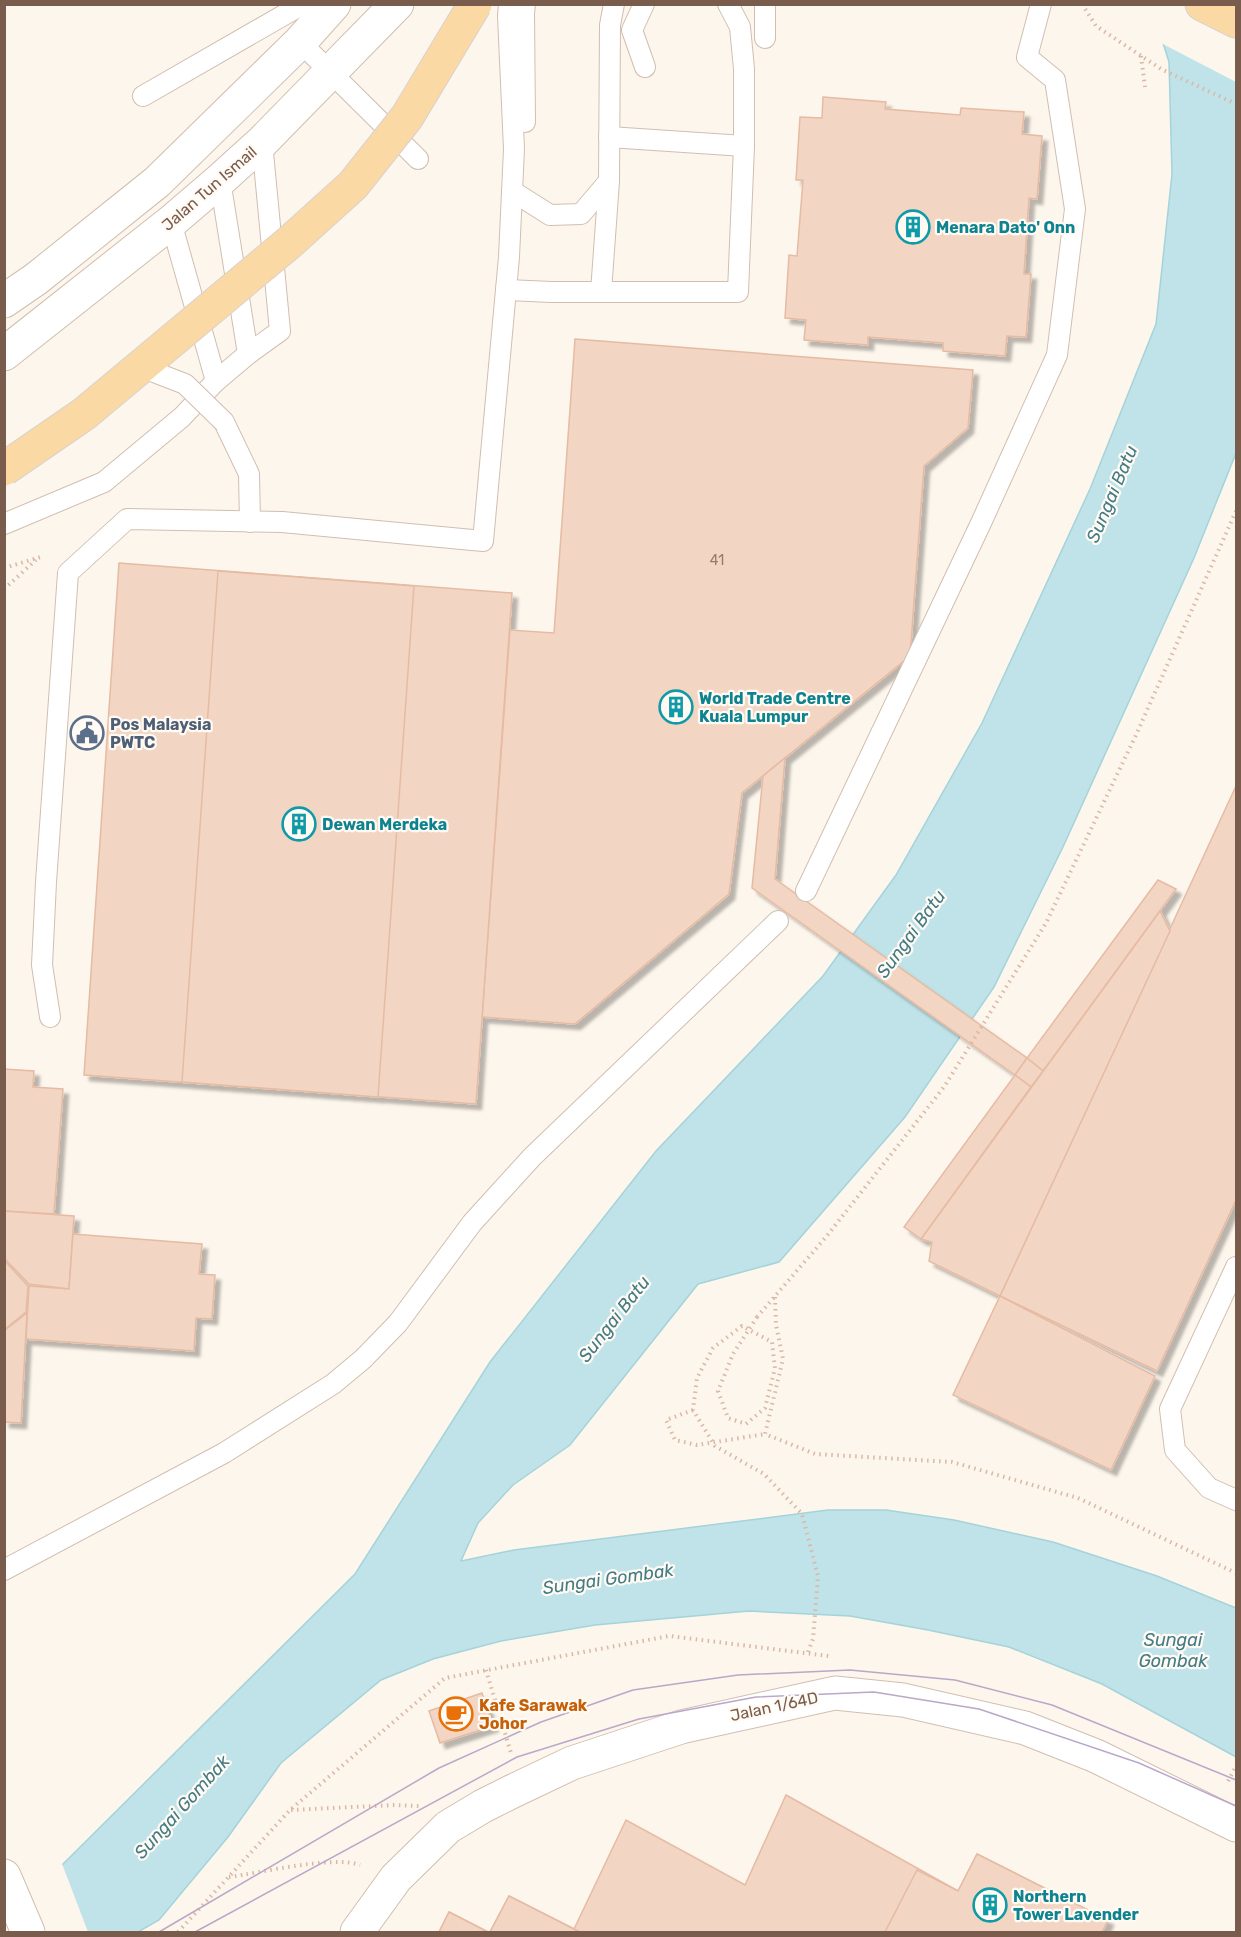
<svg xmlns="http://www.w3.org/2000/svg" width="1241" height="1937" font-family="Rubik,sans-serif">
<defs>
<filter id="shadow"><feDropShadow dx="5.5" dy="5.5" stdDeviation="1.5" flood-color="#0004"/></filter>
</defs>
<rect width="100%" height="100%" fill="#fdf6ec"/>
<path fill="#bfe3e8" stroke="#a5d3da" stroke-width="1.5" d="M 1151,5 L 1236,5 L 1236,453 L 1194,558 L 1063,847 L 994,987 L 905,1117 L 779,1262 L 698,1284 L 570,1445 L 513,1485 L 478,1523 L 461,1561 L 514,1550 L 828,1510 L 886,1510 L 954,1520 L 1053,1542 L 1157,1576 L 1236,1608 L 1236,1757 L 1102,1684 L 1009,1647 L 928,1630 L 850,1616 L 749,1611 L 595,1625 L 501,1641 L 433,1659 L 381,1680 L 281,1763 L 228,1837 L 159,1920 L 138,1932 L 5,1932 L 55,1872 L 355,1574 L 490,1362 L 656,1151 L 823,976 L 896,875 L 982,723 L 1090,489 L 1156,324 L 1172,174 L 1169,62 Z"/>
<g fill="#fdf6ec">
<path d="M 1148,4 L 1236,5 L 1236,82 L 1159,42 Z"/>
<path d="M 61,1861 L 88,1932 L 5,1932 L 4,1906 Z"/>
</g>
<g fill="#f3d5c3" stroke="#e6bba3" stroke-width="1.5" filter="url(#shadow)">
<path d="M 823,97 L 886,102 L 885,109 L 960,115 L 961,108 L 1024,112 L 1022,134 L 1042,136 L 1037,199 L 1029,198 L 1024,274 L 1031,274 L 1026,337 L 1007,336 L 1005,356 L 943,351 L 943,343 L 868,337 L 868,345 L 804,340 L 806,320 L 785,318 L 789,255 L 797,256 L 803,180 L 796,180 L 800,117 L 822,118 Z"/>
<path d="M 575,339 L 973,370 L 968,428 L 924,466 L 910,656 L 742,793 L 729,894 L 575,1024 L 482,1017 L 510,630 L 554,633 Z"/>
<path d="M 119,563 L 512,593 L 476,1104 L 84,1075 Z"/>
<path d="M 218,571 L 414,586 L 378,1097 L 182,1082 Z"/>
<path d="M 785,758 L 775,879 L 1027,1058 L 1015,1075 L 752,888 L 763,776 Z"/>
<path d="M 1236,786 L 1236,1200 L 1157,1371 L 1000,1296 Z"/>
<path d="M 1158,880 L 1176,889 L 1043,1071 L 1027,1058 Z"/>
<path d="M 1160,911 L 1170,931 L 1000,1296 L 929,1261 L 932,1242 L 921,1239 Z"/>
<path d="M 1027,1058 L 1043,1071 L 1031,1087 L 1015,1075 Z"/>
<path d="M 4,1069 L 34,1071 L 33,1087 L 63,1089 L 54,1214 L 4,1211 Z"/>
<path d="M 1015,1075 L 1031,1087 L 921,1239 L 904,1227 Z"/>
<path d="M 4,1211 L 74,1216 L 69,1289 L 29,1284 L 4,1258 Z"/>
<path d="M 73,1234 L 202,1244 L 199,1274 L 215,1275 L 212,1319 L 196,1318 L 194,1351 L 26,1339 L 29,1286 L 69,1289 Z"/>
<path d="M 4,1260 L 28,1286 L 26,1312 L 4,1330 Z"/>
<path d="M 1000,1296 L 1155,1376 L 1111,1470 L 953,1395 Z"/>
<path d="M 27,1313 L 21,1423 L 4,1422 L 4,1331 Z"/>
<path d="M 482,1693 L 493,1726 L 440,1743 L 429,1711 Z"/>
<path d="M 786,1795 L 958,1891 L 977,1854 L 1108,1920 L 1102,1932 L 490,1932 L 509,1896 L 574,1929 L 626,1820 L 745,1885 Z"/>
<path d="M 977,1854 L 1108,1920 L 1102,1932 L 885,1932 L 917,1870 L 958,1891 Z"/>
<path d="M 509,1896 L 574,1929 L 580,1932 L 490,1932 Z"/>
<path d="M 449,1912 L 488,1932 L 439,1932 Z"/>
<path d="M 449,1912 L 488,1932 L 439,1932 Z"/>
</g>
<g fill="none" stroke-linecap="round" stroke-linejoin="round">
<defs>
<g id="service">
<path d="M 525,4 L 524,13 L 525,122"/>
<path d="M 644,4 L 632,30 L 645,67"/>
<path d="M 728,4 L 740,27 L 744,69 L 744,146"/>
<path d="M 765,38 L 765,4"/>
<path d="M 300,42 L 418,159"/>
<path d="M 143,96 L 303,4"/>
<path d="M 220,180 L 248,354"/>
<path d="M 512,191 L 550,215 L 581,214 L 609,181"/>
<path d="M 171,222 L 216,381"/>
<path d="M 506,290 L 551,292 L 738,292 L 744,146 L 609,137"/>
<path d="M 601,292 L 609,181 L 610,25 L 614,4"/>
<path d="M 224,422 L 249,474 L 250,522"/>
<path d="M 4,524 L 104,482 L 182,417 L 216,381 L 248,354 L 280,331 L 262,142"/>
<path d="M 806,891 L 981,523 L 1057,355 L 1075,209 L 1055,80 L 1027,57 L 1041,4"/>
<path d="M 50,1017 L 42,965 L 46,882 L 68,573 L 127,519 L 282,522 L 483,541 L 509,257 L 514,149 L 508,16 L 509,4"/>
<path d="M 1236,1267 L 1170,1409 L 1175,1450 L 1209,1488 L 1236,1500"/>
<path d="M 4,1570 L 224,1453 L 333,1384 L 363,1359 L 398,1323 L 472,1223 L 532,1157 L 778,921"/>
</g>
<path id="minor" d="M 357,1932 L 396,1878 L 448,1827 L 483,1806 L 513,1791 L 572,1763 L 681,1727 L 835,1693 L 903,1700 L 1025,1728 L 1096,1756 L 1236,1825"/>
<g id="tertiary">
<path d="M 4,301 L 36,279 L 157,182 L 300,42 L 334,4"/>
<path d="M 4,354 L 171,222 L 220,180 L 262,142 L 397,4"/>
<path d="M 4,1876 L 28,1932"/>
</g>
<path id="primary" d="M 1202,4 L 1236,21"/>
</defs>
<use href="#service" stroke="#d1beb0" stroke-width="22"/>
<use href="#minor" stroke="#d1beb0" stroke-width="35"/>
<use href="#tertiary" stroke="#d1beb0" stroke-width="35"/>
<use href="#primary" stroke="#dad1cd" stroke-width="35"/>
<g stroke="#d9b8a5" stroke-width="4" stroke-dasharray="1.5 4.5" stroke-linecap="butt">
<path d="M 1082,4 L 1096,26 L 1161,69 L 1236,104"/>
<path d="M 1141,56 L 1145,87"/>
<path d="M 4,568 L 44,556"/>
<path d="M 4,589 L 36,560"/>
<path d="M 775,1297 L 776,1325 L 783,1359 L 765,1434 L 815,1454 L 952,1462 L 1078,1498 L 1236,1573"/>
<path d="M 757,1317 L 826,1237 L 944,1087 L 1046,923 L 1136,735 L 1236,511"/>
<path d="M 693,1410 L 666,1420 L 675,1440 L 697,1445 L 765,1434"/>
<path d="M 808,1652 L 813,1639"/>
<path d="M 486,1670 L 511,1753"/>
<path d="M 1228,1781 L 1236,1766"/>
<path d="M 291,1810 L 395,1805 L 419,1806"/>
<path d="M 229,1877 C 259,1873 334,1855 360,1865"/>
<path d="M 178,1932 L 290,1810 L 445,1678 L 669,1636 L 829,1656"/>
</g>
<use href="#service" stroke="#fff" stroke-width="20"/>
<use href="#minor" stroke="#fff" stroke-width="33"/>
<use href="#tertiary" stroke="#fff" stroke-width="33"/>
<use href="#primary" stroke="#fbd9a5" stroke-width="33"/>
<g stroke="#b9a8c9" stroke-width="1.5">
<path d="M 159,1932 L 439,1768 L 541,1722 L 633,1690 L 738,1675 L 850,1670 L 955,1680 L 1052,1705 L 1236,1780"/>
<path d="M 195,1932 L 517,1757 L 639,1719 L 756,1697 L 874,1692 L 979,1709 L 1139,1763 L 1236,1806"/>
</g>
<defs>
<path id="service-bridge" d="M 141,367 L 185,384 L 224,422"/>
<path id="primary-bridge" d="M 4,469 L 84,414 L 290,242 L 353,185 L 407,117 L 475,4"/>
</defs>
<use href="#service-bridge" stroke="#d1beb0" stroke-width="22" stroke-linecap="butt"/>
<use href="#primary-bridge" stroke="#dad1cd" stroke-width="35" stroke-linecap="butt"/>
<path stroke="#d9b8a5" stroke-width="4" stroke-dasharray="1.5 4.5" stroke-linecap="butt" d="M 757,1317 L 733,1354 L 718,1391 L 728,1418 L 746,1424 L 765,1408 L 775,1368 L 772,1342 L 742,1326 L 713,1348 L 697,1378 L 693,1410 L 715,1446 L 764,1474 L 802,1514 L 818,1576 L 813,1639"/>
<use href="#service-bridge" stroke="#fff" stroke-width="20"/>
<use href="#primary-bridge" stroke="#fbd9a5" stroke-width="33"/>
</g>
<defs>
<symbol id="building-ring" viewBox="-11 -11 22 22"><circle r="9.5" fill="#fffaf3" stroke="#0f9aa8" stroke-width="1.5"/><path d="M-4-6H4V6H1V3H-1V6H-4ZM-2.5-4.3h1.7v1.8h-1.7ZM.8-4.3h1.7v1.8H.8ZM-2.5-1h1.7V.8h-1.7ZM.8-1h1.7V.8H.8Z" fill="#0f9aa8"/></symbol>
<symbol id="civic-ring" viewBox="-11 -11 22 22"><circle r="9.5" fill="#fffaf3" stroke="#5c6f8a" stroke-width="1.5"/><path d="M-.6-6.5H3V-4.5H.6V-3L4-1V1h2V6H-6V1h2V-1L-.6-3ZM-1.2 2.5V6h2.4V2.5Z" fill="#5c6f8a"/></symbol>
<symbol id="cafe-ring" viewBox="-11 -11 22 22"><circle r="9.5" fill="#fffaf3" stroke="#e8710a" stroke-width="1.5"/><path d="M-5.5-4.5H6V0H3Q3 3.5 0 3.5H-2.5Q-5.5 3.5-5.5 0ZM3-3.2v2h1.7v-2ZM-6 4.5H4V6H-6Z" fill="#e8710a"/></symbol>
</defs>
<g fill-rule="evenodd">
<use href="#building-ring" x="894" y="208" width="38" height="38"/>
<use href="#building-ring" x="657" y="688" width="38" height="38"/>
<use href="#civic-ring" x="68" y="714" width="38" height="38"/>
<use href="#building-ring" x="280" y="805" width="38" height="38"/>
<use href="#cafe-ring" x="437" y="1695" width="38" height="38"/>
<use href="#building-ring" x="971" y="1886" width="38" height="38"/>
</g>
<g text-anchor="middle" stroke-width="4.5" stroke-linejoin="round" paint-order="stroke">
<g font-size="14" fill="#987a6a">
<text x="717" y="565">41</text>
</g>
<g font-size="16" fill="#7a5c4d" stroke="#fffaf3">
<text transform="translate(209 188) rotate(-41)" y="6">Jalan Tun Ismail</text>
<text transform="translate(774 1706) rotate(-12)" y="6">Jalan 1/64D</text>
</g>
<g font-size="16" font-weight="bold" fill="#0d838f" stroke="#fffaf3" text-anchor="start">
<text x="936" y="233">Menara Dato' Onn</text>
<text x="699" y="704">World Trade Centre<tspan x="699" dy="18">Kuala Lumpur</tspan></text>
<text x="322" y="830">Dewan Merdeka</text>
<text x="1013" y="1902">Northern<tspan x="1013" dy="18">Tower Lavender</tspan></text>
</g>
<g font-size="16" font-weight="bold" fill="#4e5e75" stroke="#fffaf3" text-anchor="start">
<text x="110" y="730">Pos Malaysia<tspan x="110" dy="18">PWTC</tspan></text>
</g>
<g font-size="16" font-weight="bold" fill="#c56008" stroke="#fffaf3" text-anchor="start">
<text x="479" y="1711">Kafe Sarawak<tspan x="479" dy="18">Johor</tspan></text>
</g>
<g font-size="18" font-style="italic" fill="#437c86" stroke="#fffaf3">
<text transform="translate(1112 494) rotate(-67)" y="6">Sungai Batu</text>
<text transform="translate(911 934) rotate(-54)" y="6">Sungai Batu</text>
<text transform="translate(614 1319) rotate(-52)" y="6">Sungai Batu</text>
<text transform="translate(608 1579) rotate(-8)" y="6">Sungai Gombak</text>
<text x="1173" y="1646">Sungai<tspan x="1173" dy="21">Gombak</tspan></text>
<text transform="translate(182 1807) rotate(-48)" y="6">Sungai Gombak</text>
</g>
</g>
<rect width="1241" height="1937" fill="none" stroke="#7a5c4d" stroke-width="12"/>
</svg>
